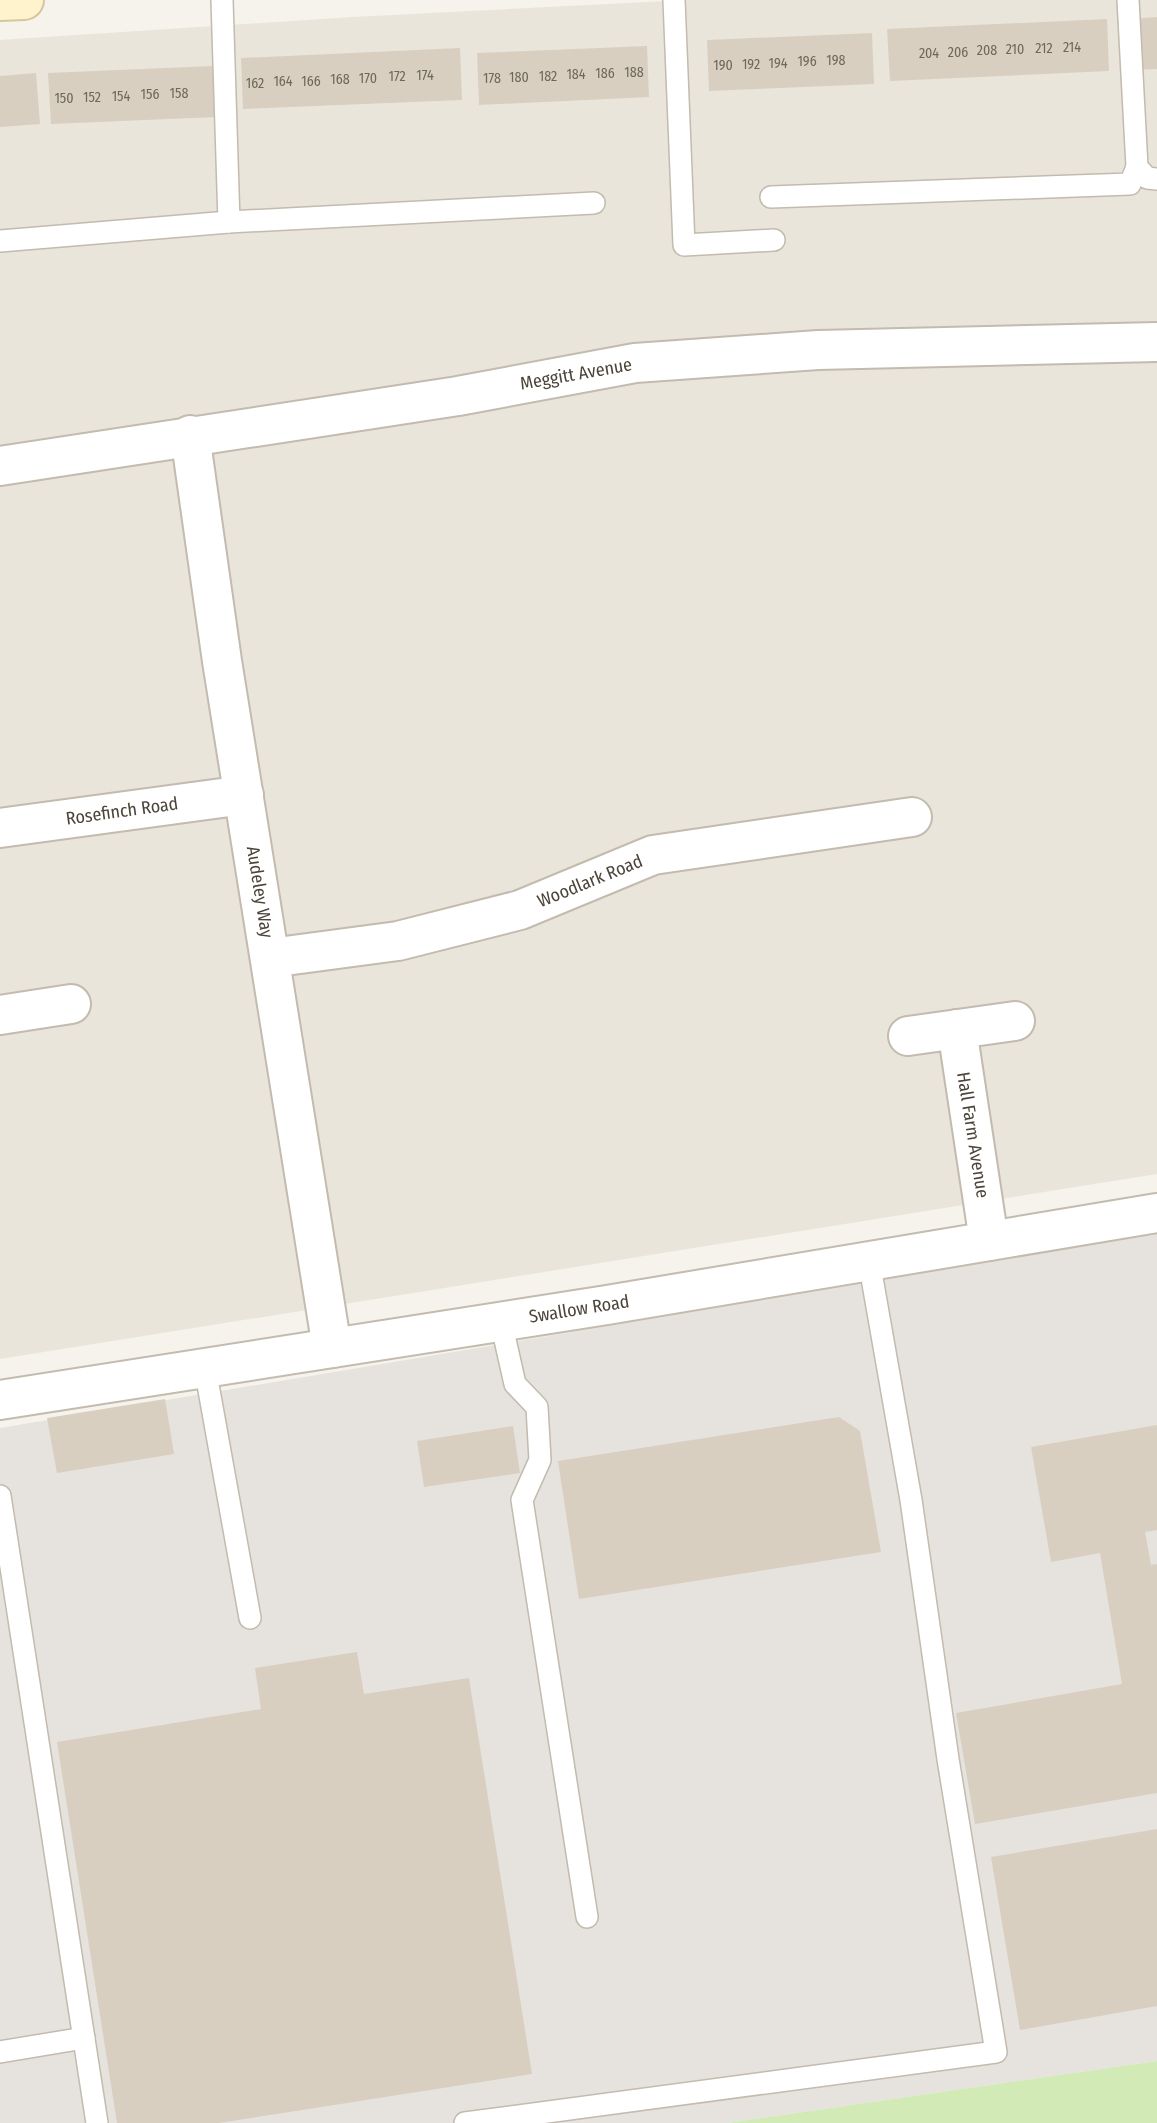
<svg xmlns="http://www.w3.org/2000/svg" width="1157" height="2123" font-family="'Fira Sans Condensed',sans-serif">
<rect width="100%" height="100%" fill="#f6f3ec"/>
<path fill="#eae5da" d="M 687,0 L 1157,0 L 1157,1174 L 0,1359 L 0,40 L 352,17 Z"/>
<path fill="#e6e2dd" d="M 1157,1234 L 1157,2061 L 727,2123 L 0,2123 L 0,1428 Z"/>
<path fill="#d2eab5" d="M 1157,2061 L 1157,2123 L 727,2123 Z"/>
<g fill="#d8cfc1">
<path d="M 1157,17 L 1157,69 L 1134,70 L 1132,19 Z"/>
<path d="M 1107,19 L 1109,71 L 890,81 L 887,29 Z"/>
<path d="M 872,33 L 874,84 L 709,91 L 707,40 Z"/>
<path d="M 647,46 L 649,97 L 479,105 L 477,53 Z"/>
<path d="M 460,48 L 462,100 L 243,109 L 241,58 Z"/>
<path d="M 213,66 L 216,117 L 51,124 L 48,73 Z"/>
<path d="M 36,73 L 40,124 L 0,127 L 0,76 Z"/>
<path d="M 165,1399 L 174,1454 L 57,1473 L 47,1418 Z"/>
<path d="M 839,1417 L 860,1431 L 881,1552 L 579,1599 L 558,1461 Z"/>
<path d="M 1157,1425 L 1157,1530 L 1145,1532 L 1151,1565 L 1157,1564 L 1157,1793 L 975,1824 L 956,1713 L 1122,1684 L 1100,1553 L 1051,1562 L 1031,1447 Z"/>
<path d="M 513,1426 L 520,1473 L 424,1487 L 417,1441 Z"/>
<path d="M 357,1652 L 364,1694 L 469,1678 L 532,2074 L 219,2123 L 117,2123 L 57,1742 L 261,1709 L 255,1668 Z"/>
<path d="M 1157,1829 L 1157,2006 L 1020,2030 L 991,1857 Z"/>
</g>
<g fill="none" stroke-linecap="round" stroke-linejoin="round">
<defs>
<g id="lane">
<path d="M 222,0 L 229,222 L 594,203"/>
<path d="M 674,0 L 684,245 L 774,240"/>
<path d="M 1128,0 L 1137,167 L 1147,178 L 1157,179"/>
<path d="M 771,197 L 1130,184 L 1137,167"/>
<path d="M 0,241 L 229,222"/>
<path d="M 501,1322 L 515,1384 L 537,1407 L 540,1460 L 522,1500 L 587,1917"/>
<path d="M 205,1368 L 250,1618"/>
<path d="M 0,1496 L 97,2123"/>
<path d="M 0,2052 L 84,2038"/>
<path d="M 465,2123 L 996,2052 L 948,1759 L 911,1500 L 869,1261"/>
</g>
<g id="street">
<path d="M 190,435 L 222,661 L 332,1348"/>
<path d="M 0,466 L 458,396 L 635,363 L 818,350 L 1157,342"/>
<path d="M 0,828 L 244,795"/>
<path d="M 270,958 L 398,941 L 520,910 L 653,855 L 912,817"/>
<path d="M 0,1015 L 71,1004"/>
<path d="M 957,1029 L 989,1241"/>
<path d="M 908,1036 L 1015,1021"/>
<path d="M 0,1400 L 607,1305 L 1157,1213"/>
</g>
<path id="secondary" d="M 0,1 L 24,0"/>
</defs>
<use href="#lane" stroke="#c2bbae" stroke-width="24"/>
<use href="#street" stroke="#c2bbae" stroke-width="42"/>
<use href="#secondary" stroke="#d6c79b" stroke-width="42"/>
<use href="#lane" stroke="#fff" stroke-width="21"/>
<use href="#street" stroke="#fff" stroke-width="38"/>
<use href="#secondary" stroke="#fff3cd" stroke-width="38"/>
</g>
<g text-anchor="middle" stroke-width="7" stroke-linejoin="round" paint-order="stroke">
<g font-size="14" fill="#6e675b">
<text x="1072" y="52">214</text>
<text x="1044" y="53">212</text>
<text x="1015" y="54">210</text>
<text x="987" y="55">208</text>
<text x="958" y="57">206</text>
<text x="929" y="58">204</text>
<text x="836" y="65">198</text>
<text x="807" y="66">196</text>
<text x="778" y="68">194</text>
<text x="751" y="69">192</text>
<text x="723" y="70">190</text>
<text x="634" y="77">188</text>
<text x="605" y="78">186</text>
<text x="576" y="79">184</text>
<text x="425" y="80">174</text>
<text x="397" y="81">172</text>
<text x="548" y="81">182</text>
<text x="519" y="82">180</text>
<text x="368" y="83">170</text>
<text x="492" y="83">178</text>
<text x="340" y="84">168</text>
<text x="283" y="86">164</text>
<text x="311" y="86">166</text>
<text x="255" y="88">162</text>
<text x="179" y="98">158</text>
<text x="150" y="99">156</text>
<text x="121" y="101">154</text>
<text x="92" y="102">152</text>
<text x="64" y="103">150</text>
</g>
<g font-size="18" fill="#4b4439" stroke="#fff">
<text transform="translate(576 374) rotate(-10)" y="6">Meggitt Avenue</text>
<text transform="translate(122 811) rotate(-8)" y="6">Rosefinch Road</text>
<text transform="translate(590 881) rotate(-22)" y="6">Woodlark Road</text>
<text transform="translate(260 892) rotate(81)" y="6">Audeley Way</text>
<text transform="translate(973 1135) rotate(81)" y="6">Hall Farm Avenue</text>
<text transform="translate(579 1309) rotate(-9)" y="6">Swallow Road</text>
</g>
</g>
</svg>
